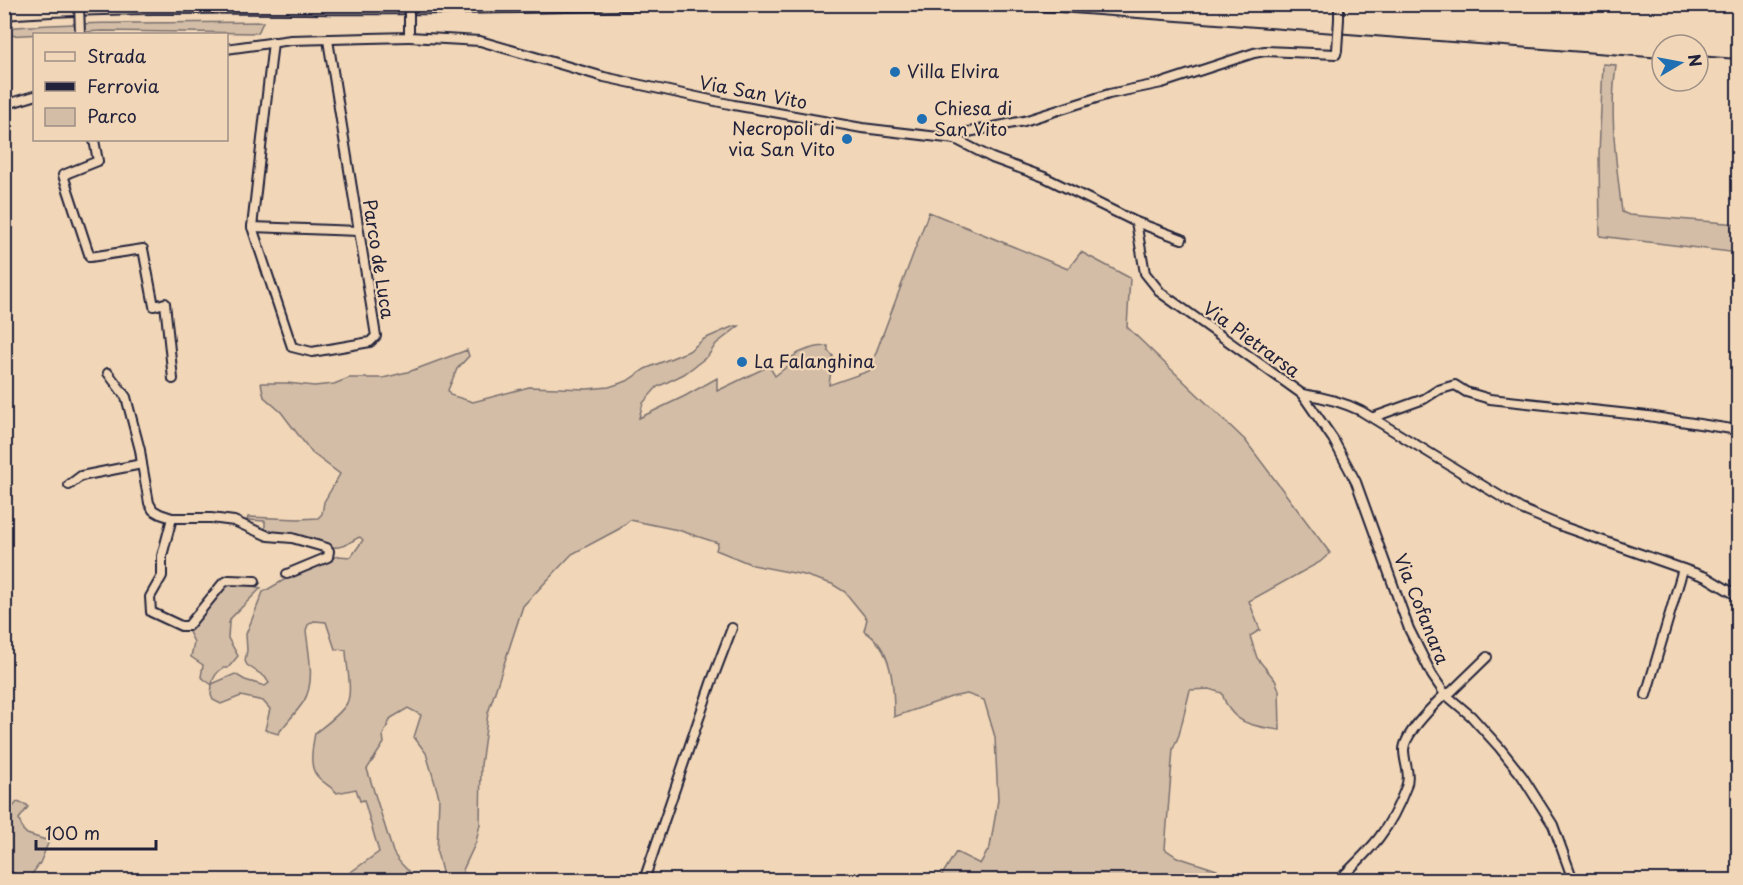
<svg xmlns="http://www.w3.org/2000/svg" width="1743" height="885" font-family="'Playpen Sans',sans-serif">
<rect width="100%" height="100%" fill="#f1d7b8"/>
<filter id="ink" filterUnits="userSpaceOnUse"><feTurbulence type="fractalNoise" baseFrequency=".0167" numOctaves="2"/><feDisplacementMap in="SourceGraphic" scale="12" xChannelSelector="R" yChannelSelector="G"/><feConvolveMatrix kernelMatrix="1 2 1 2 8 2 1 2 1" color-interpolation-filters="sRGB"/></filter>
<g filter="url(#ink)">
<g fill="#d3bda6" stroke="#7a7070" stroke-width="1.5">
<path d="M 263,22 L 258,33 L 103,31 L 5,36 L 5,28 C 90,21 177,23 263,22 Z"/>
<path d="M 1603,64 L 1616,65 C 1609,114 1616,162 1622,212 L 1629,215 L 1738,224 L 1738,253 L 1600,236 L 1599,154 Z"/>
<path d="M 929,212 L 1068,269 L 1081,252 L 1130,278 L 1127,327 L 1245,440 L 1330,553 L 1320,562 L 1249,601 L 1260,630 L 1250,636 L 1257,658 L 1275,680 L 1279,690 L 1280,730 C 1252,726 1231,724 1222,693 L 1209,689 L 1190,690 L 1179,735 L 1173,749 L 1165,849 L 1177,857 L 1217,870 L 1214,880 L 939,880 L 956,852 L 980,864 L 990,847 L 998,800 L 995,737 L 984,700 L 967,694 L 951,697 L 894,717 C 894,686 893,648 864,631 L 867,619 L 845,592 L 832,584 L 804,575 L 753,565 L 716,550 L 718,543 L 678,530 L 630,520 L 619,529 L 572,554 L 523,606 L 488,713 L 481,765 L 480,824 L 476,842 L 463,870 L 463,880 L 444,880 L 437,852 L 439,797 L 426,753 L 414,737 L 421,715 L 408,708 L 391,718 L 383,735 L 384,743 L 367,769 L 393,852 C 398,863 409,870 416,880 L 350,880 L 348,874 L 379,852 L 364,800 L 360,801 L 356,789 L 337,793 C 331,786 319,781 315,773 C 309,763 313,744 315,733 C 325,725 340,715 347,703 C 353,690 346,665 346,650 L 335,649 L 326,622 L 314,621 L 308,625 L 306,630 C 308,651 316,681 304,701 C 297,712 286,723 278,734 L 265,730 L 270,709 L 263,701 L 241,696 L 221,704 L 213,700 L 211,695 L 212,685 L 201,677 L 203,665 L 191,657 L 194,642 L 188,630 L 221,588 C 234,579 247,585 261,588 L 231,618 L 229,623 L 228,638 L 238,656 L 228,668 L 223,668 C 217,672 213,677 212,684 L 235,674 L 245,680 L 265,686 L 269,683 L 265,677 L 247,665 L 245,661 L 247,650 L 246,634 L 263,592 L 303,569 L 338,556 L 351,557 L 363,540 L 360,537 C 354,539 349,544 343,546 C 330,550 316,544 304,540 L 302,537 L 271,534 L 265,532 L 265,521 L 247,520 L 248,517 L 299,519 L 318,518 L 322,514 L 324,502 L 340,474 L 312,453 L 281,412 L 264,397 L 261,383 L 287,383 L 314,386 L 334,384 L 349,378 L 383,378 L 411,371 L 467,350 L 469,356 L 457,369 L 448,390 L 450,395 L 473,402 L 529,387 L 587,389 L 609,387 L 627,381 L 645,369 L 689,351 L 704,339 L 734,326 L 739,326 L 716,344 L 708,356 L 684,374 L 657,387 L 643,403 L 639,418 L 685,396 L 717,378 L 717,391 L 769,366 L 775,376 L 794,361 L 792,357 C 804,349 814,346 828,346 L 828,351 L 833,356 L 829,385 L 869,371 Z"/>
<path d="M 17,802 L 27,805 L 28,807 L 19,819 L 23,830 L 27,834 L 49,841 L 40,863 L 28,880 L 20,880 L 5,871 L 4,818 Z"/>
</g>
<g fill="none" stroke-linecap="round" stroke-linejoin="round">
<defs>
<g id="minor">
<path d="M 1339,4 L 1339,19"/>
<path d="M 409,37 L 480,41 L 604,77 L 734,105 L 862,128 L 955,139 L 961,134 L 968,132 L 1024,121 L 1109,94 L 1162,83 L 1254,53 L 1265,51 L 1336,54 L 1337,50"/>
<path d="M 273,42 L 252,227 L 292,347 L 312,352 L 370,342 L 376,336 L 328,40"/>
<path d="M 226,49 L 291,40 L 409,37 L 409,19"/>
<path d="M 4,105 L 34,96"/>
<path d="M 955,139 L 992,158 L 1044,177 L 1136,222 L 1145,273 L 1161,293 L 1302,394 C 1323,397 1341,401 1361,411 L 1521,509 L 1564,527 L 1706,577 L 1738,596"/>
<path d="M 94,140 L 98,161 L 63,175 L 90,257 L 143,249 L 154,306 L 165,303 L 173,379"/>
<path d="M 1136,222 L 1182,239"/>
<path d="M 252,227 L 359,231"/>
<path d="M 1302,394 L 1333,439 L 1356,482 L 1409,629 L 1432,675 L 1445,694 L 1471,716 L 1499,747 L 1522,776 L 1553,825 L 1573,880"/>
<path d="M 1374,417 L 1424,399 L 1438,390 L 1455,385 L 1466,392 L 1490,399 L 1648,416 L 1738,430"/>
<path d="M 142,464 L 149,503 L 153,510 L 160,514 L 172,518 L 211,518 L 234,521 L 268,536 L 292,538 L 327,548 L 329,551 L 328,557 L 287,574"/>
<path d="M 69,485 L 81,476 L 142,464 L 140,450 L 126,397 L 108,373"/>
<path d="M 172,518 L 162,556 L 162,576 L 150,597 L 151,612 L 181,626 L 188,626 L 223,583 L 229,580 L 255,581"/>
<path d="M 1646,695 L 1683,569"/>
<path d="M 4,874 L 15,880"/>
<path d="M 644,880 L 711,683 L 732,628"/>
<path d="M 1339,880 C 1372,848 1389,832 1406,787 C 1411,774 1404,763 1404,750 C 1404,734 1433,706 1445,694 L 1451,692 L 1487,657"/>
</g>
</defs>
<use href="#minor" stroke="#22223b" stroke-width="12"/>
<use href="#minor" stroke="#f1d7b8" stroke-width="8"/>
<g stroke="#22223b" stroke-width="2">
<path d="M 4,20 C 154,9 305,16 455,14 C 656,11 858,3 1059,12 L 1662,58"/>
<path d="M 1698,56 L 1738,59"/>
</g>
<defs>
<g id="minor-bridge">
<path d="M 79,4 L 80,34"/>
<path d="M 409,6 L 409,19"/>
<path d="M 1337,50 L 1339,19"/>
</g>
</defs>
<use href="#minor-bridge" stroke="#22223b" stroke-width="12" stroke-linecap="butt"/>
<use href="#minor-bridge" stroke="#f1d7b8" stroke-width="8"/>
</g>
</g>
<g fill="#1f6fb2" stroke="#f1d7b8" stroke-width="2">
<circle cx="895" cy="72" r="6"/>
<circle cx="922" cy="119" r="6"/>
<circle cx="847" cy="139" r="6"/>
<circle cx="742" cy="362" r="6"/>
</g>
<g text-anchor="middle" stroke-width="4.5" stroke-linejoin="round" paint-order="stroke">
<g font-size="18" fill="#22223b" stroke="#f1d7b8" text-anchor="start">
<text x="907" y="78">Villa Elvira</text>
<text x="934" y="115">Chiesa di<tspan x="934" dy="21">San Vito</tspan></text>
<text x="835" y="135" text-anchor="end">Necropoli di<tspan x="835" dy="21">via San Vito</tspan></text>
<text x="754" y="368">La Falanghina</text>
</g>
<g font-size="18" fill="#22223b" stroke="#f1d7b8">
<text transform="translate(753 93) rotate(11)" y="6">Via San Vito</text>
<text transform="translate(378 259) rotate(81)" y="6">Parco de Luca</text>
<text transform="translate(1251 340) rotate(36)" y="6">Via Pietrarsa</text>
<text transform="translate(1421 609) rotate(68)" y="6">Via Cofanara</text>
</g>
</g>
<rect width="1743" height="885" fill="none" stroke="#f1d7b8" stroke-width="24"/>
<rect x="12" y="12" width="1719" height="861" fill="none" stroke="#22223b" stroke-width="2" filter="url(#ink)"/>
<rect x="33" y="33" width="195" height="108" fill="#f1d7b8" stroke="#9e8f86" stroke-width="1.5"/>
<rect x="45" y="52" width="30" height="9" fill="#f1d7b8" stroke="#9e8f86" stroke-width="1.5"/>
<text x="87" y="63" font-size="18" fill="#22223b">Strada</text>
<rect x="45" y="82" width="30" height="9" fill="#22223b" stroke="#9e8f86" stroke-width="1.5"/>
<text x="87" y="93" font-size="18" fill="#22223b">Ferrovia</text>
<rect x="45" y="108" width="30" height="18" fill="#d3bda6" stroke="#9e8f86" stroke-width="1.5"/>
<text x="87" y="123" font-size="18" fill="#22223b">Parco</text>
<g transform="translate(1680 63) rotate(80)"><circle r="28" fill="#f1d7b8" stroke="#9e8f86" stroke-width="1.5"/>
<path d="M0-4.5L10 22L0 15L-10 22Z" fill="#1f6fb2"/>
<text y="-9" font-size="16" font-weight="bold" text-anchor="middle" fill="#22223b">N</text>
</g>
<path d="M36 840v9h120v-9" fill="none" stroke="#22223b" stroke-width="3"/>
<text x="45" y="840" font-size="18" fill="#22223b" stroke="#f1d7b8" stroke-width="4.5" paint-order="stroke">100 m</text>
</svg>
